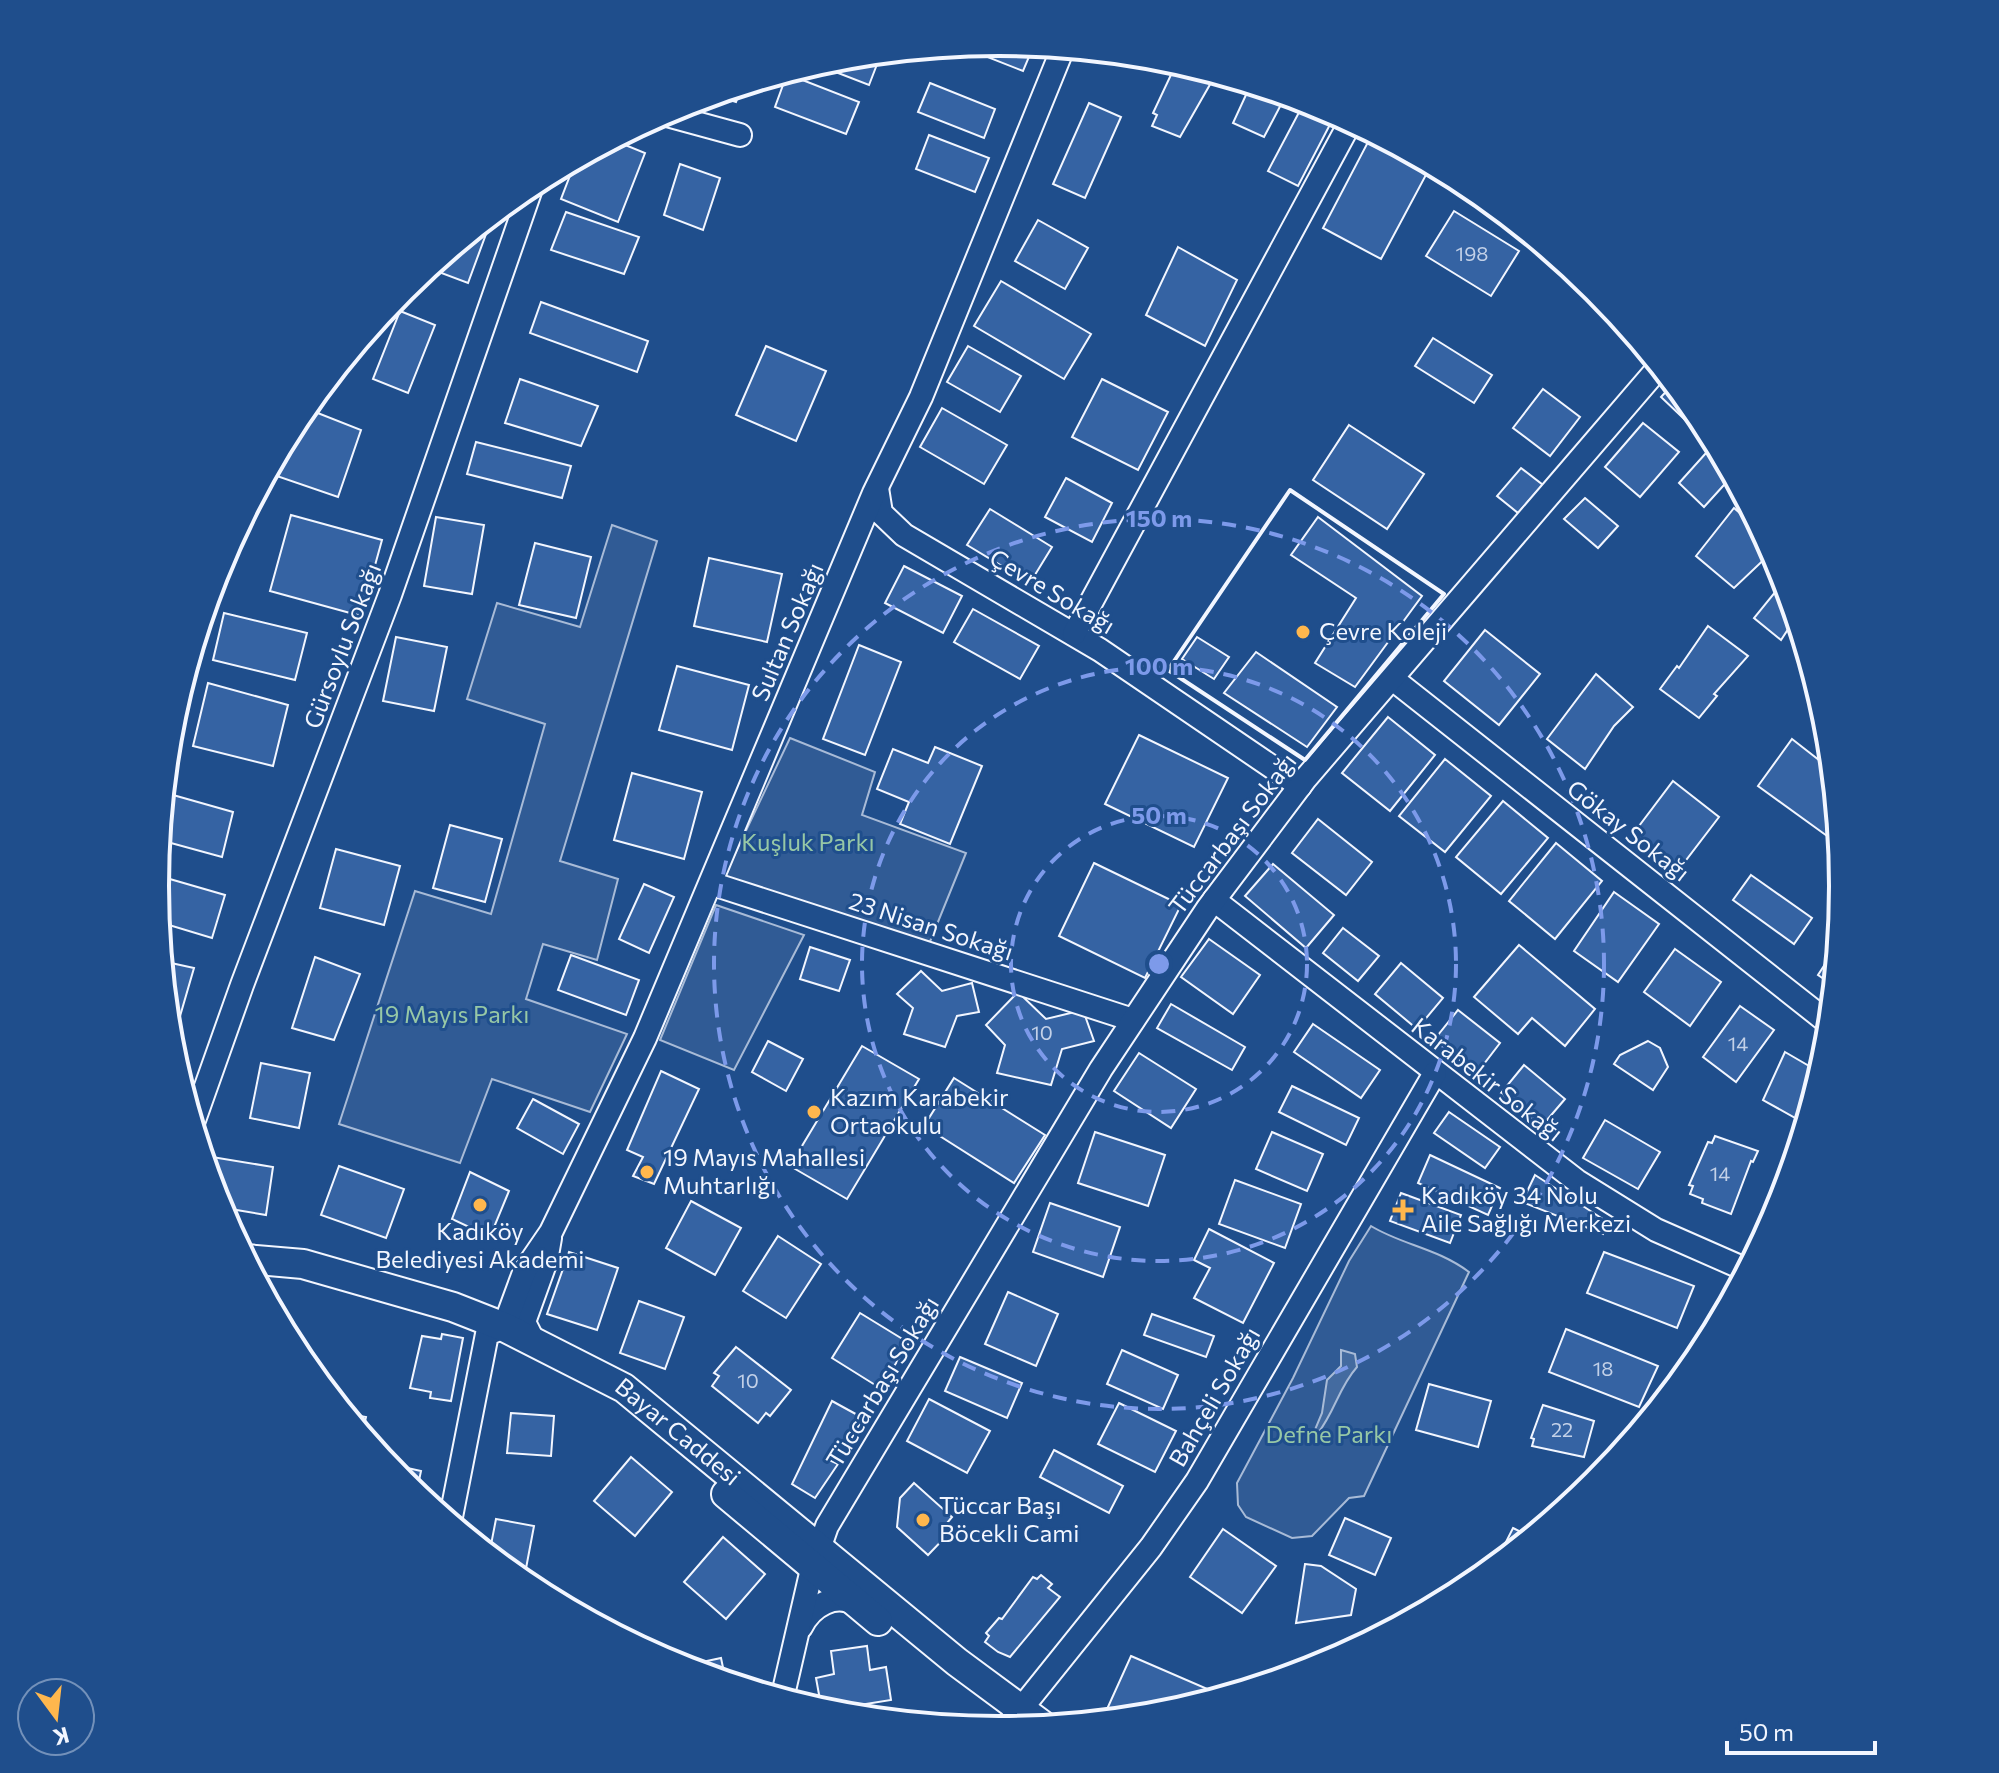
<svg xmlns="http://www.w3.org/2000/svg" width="1999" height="1773" font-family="Commissioner,sans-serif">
<rect width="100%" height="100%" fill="#1f4e8c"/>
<g fill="#305b95" stroke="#a8bbd7" stroke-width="2">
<path d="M 612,525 L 657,541 L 560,861 L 618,879 L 597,960 L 543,944 L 526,999 L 627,1034 L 590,1112 L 492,1079 L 460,1163 L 339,1124 L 415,891 L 491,914 L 545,724 L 467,699 L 497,603 L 580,627 Z"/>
<path d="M 790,738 L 875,772 L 862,815 L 966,853 L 927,949 L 724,877 Z"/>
<path d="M 716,905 L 804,935 L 734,1070 L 660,1040 Z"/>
<path d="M 1371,1226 C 1402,1245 1437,1248 1469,1272 L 1364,1496 L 1349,1498 L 1312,1536 L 1292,1538 L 1246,1517 L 1238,1505 L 1237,1483 L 1293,1378 L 1349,1261 Z"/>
</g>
<path fill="#446ba0" stroke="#a8bbd7" stroke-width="2" d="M 1341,1350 L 1355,1354 L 1357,1367 C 1339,1387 1335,1411 1318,1433 L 1314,1432 L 1322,1413 L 1327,1380 L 1341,1366 Z"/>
<g fill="#3563a3" stroke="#f2f6ff" stroke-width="2">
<path d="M 1000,42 L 1034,45 L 1023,71 L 967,49 L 968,45 Z"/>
<path d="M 881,54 L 869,85 L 815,64 L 835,58 Z"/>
<path d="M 1177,62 L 1216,74 L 1180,137 L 1152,126 L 1157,115 L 1153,113 Z"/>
<path d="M 787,74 L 859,102 L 846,134 L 775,107 Z"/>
<path d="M 930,83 L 995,109 L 984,138 L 918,112 Z"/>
<path d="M 1251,84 L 1286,95 L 1264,137 L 1233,123 Z"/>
<path d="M 742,86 L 736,102 L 714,95 Z"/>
<path d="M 1305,101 L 1336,113 L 1298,186 L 1268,171 Z"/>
<path d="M 1089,103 L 1121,117 L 1085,198 L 1053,184 Z"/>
<path d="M 929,135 L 989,158 L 975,192 L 916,169 Z"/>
<path d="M 613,140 L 645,153 L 618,222 L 561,199 L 576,160 Z"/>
<path d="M 1368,142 L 1427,173 L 1381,259 L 1323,228 Z"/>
<path d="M 680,164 L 720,178 L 703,230 L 664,215 Z"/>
<path d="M 1454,211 L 1519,251 L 1491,296 L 1426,256 Z"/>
<path d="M 566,212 L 639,237 L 624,274 L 551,250 Z"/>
<path d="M 1038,220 L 1088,248 L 1065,289 L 1015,261 Z"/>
<path d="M 482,224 L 489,226 L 468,283 L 428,268 Z"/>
<path d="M 1178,247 L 1237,280 L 1205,346 L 1146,315 Z"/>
<path d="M 1001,281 L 1091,334 L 1064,379 L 974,326 Z"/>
<path d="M 541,302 L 648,341 L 637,372 L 530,333 Z"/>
<path d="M 400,311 L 435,325 L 408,393 L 373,379 Z"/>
<path d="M 1433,338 L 1492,375 L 1474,403 L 1415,366 Z"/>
<path d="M 766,346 L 826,371 L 796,441 L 736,415 Z"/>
<path d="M 968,346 L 1021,376 L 1000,412 L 947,382 Z"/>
<path d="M 520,379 L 598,406 L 581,446 L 505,423 Z"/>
<path d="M 1102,379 L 1168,412 L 1138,470 L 1072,437 Z"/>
<path d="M 1674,383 L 1707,427 L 1700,434 L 1661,397 Z"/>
<path d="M 1543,389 L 1580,417 L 1550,456 L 1513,428 Z"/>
<path d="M 305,408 L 361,430 L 338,497 L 268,473 Z"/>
<path d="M 942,408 L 1007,445 L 984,484 L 920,447 Z"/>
<path d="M 1643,423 L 1679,452 L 1640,497 L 1605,467 Z"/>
<path d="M 1349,425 L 1424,474 L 1387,529 L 1313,480 Z"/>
<path d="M 476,442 L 571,466 L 562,498 L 467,474 Z"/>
<path d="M 1715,443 L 1733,475 L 1704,507 L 1679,483 Z"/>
<path d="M 1521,468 L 1543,485 L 1518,513 L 1497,496 Z"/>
<path d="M 1066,478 L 1112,503 L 1092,542 L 1045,517 Z"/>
<path d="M 1585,498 L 1618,526 L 1598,548 L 1564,519 Z"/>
<path d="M 1734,508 L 1765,535 L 1773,551 L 1734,588 L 1696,556 Z"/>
<path d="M 990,509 L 1052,547 L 1030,583 L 967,545 Z"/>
<path d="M 291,515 L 382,540 L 361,616 L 270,591 Z"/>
<path d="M 436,517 L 484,525 L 472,594 L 424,586 Z"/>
<path d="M 1318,517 L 1422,596 L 1355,687 L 1315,663 L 1356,598 L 1291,555 Z"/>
<path d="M 535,543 L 591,557 L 576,618 L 519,605 Z"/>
<path d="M 709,558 L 782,574 L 767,642 L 694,626 Z"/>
<path d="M 904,566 L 962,596 L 943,633 L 885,603 Z"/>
<path d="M 1785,580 L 1796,617 L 1781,640 L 1754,618 Z"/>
<path d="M 973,609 L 1039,646 L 1020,679 L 954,642 Z"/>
<path d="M 224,613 L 307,633 L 295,680 L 213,660 Z"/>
<path d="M 1708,626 L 1748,656 L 1714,694 L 1717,696 L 1699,718 L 1660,689 L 1677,666 L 1679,668 Z"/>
<path d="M 1485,630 L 1540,674 L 1499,725 L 1444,681 Z"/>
<path d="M 396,637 L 447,647 L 434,711 L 383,701 Z"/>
<path d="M 1197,637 L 1229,657 L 1214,679 L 1182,659 Z"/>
<path d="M 859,645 L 901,662 L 865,755 L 823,739 Z"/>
<path d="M 1256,652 L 1337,707 L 1307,747 L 1224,693 Z"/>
<path d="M 677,666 L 749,685 L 732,750 L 659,730 Z"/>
<path d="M 1596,674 L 1633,707 L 1614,726 L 1585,769 L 1547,739 Z"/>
<path d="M 208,683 L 288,705 L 273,766 L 193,746 Z"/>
<path d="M 1388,717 L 1435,755 L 1390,811 L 1342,773 Z"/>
<path d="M 1139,735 L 1228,778 L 1194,847 L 1105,804 Z"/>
<path d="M 1792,739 L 1833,771 L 1839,835 L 1834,841 L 1758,786 Z"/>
<path d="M 935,747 L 982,766 L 950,844 L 900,824 L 909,802 L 877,789 L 893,749 L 928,763 Z"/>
<path d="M 1445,759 L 1491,796 L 1445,852 L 1399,816 Z"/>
<path d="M 632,773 L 702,792 L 684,859 L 614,840 Z"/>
<path d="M 1673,781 L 1719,817 L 1680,868 L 1633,834 Z"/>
<path d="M 166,793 L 233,812 L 222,857 L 160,840 Z"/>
<path d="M 1503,801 L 1548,838 L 1501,894 L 1456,857 Z"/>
<path d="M 1318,819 L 1372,862 L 1346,895 L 1292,853 Z"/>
<path d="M 450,825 L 502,839 L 485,902 L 433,888 Z"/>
<path d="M 1556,843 L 1602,881 L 1555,939 L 1509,901 Z"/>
<path d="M 336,849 L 400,866 L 384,925 L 320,908 Z"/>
<path d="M 1094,863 L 1181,905 L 1145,978 L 1059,936 Z"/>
<path d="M 1273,864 L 1334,915 L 1306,948 L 1245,896 Z"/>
<path d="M 156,875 L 225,895 L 212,938 L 159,922 Z"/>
<path d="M 1751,875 L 1812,918 L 1794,944 L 1733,900 Z"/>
<path d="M 644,884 L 674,897 L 649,953 L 619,939 Z"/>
<path d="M 1614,892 L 1659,924 L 1618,982 L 1574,951 Z"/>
<path d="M 1343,928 L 1379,956 L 1358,981 L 1323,953 Z"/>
<path d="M 1209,939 L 1260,975 L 1233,1014 L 1181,977 Z"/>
<path d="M 1519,945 L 1595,1009 L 1565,1046 L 1532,1018 L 1518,1034 L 1474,997 Z"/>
<path d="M 810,947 L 850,960 L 839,991 L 800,979 Z"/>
<path d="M 1675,949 L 1721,982 L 1690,1026 L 1644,992 Z"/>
<path d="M 1833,952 L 1837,955 L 1834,986 L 1818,975 Z"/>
<path d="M 571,955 L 639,980 L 626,1015 L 558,990 Z"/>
<path d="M 315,957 L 360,974 L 334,1040 L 292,1028 Z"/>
<path d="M 162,961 L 194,968 L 176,1030 L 169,1028 Z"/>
<path d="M 1401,963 L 1443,998 L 1417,1029 L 1375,994 Z"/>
<path d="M 921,971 L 942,991 L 972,983 L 979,1012 L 957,1016 L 945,1047 L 904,1034 L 913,1008 L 897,994 Z"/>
<path d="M 1018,992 L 1046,1019 L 1083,1010 L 1094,1041 L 1062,1049 L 1051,1085 L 997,1073 L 1005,1045 L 986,1025 Z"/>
<path d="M 1171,1004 L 1245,1047 L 1232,1070 L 1157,1028 Z"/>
<path d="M 1740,1006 L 1774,1030 L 1736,1082 L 1703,1057 Z"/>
<path d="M 1458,1010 L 1500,1043 L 1477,1073 L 1434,1040 Z"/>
<path d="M 1313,1024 L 1380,1070 L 1361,1098 L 1294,1052 Z"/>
<path d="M 768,1041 L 803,1059 L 786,1091 L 752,1072 Z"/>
<path d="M 1648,1041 L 1660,1048 L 1668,1067 L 1653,1090 L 1614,1064 L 1620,1055 Z"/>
<path d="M 862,1046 L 919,1079 L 847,1199 L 790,1166 Z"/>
<path d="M 1785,1052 L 1821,1073 L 1806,1124 L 1763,1100 Z"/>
<path d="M 1139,1053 L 1196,1089 L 1171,1128 L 1114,1091 Z"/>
<path d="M 261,1063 L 310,1073 L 299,1128 L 250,1118 Z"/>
<path d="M 1524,1065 L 1565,1099 L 1541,1127 L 1501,1093 Z"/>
<path d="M 661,1071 L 699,1089 L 654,1184 L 633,1176 L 643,1157 L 627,1150 Z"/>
<path d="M 954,1078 L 1045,1135 L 1014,1183 L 924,1126 Z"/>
<path d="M 1292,1086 L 1359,1118 L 1346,1145 L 1279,1112 Z"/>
<path d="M 533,1099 L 579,1124 L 563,1154 L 517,1128 Z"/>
<path d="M 1449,1112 L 1500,1147 L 1485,1168 L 1434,1133 Z"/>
<path d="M 1605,1120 L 1660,1152 L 1638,1189 L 1583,1158 Z"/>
<path d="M 1095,1132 L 1165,1155 L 1148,1206 L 1078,1183 Z"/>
<path d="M 1272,1132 L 1323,1154 L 1307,1191 L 1256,1169 Z"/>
<path d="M 1715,1136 L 1758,1151 L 1753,1162 L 1751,1161 L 1731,1214 L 1702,1203 L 1703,1199 L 1690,1194 L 1693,1186 L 1689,1185 L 1708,1142 L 1712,1143 Z"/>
<path d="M 1430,1155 L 1500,1188 L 1488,1215 L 1418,1183 Z"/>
<path d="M 206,1156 L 273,1167 L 266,1215 L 219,1207 Z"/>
<path d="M 339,1166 L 404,1189 L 386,1238 L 321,1215 Z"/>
<path d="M 470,1172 L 509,1191 L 490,1237 L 452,1219 Z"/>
<path d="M 1535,1175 L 1609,1223 L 1603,1234 L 1522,1202 Z"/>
<path d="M 1235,1180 L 1301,1204 L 1285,1248 L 1219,1224 Z"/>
<path d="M 1401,1193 L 1461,1215 L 1450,1243 L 1390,1221 Z"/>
<path d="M 691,1201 L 741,1228 L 715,1275 L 666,1248 Z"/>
<path d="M 1050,1203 L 1120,1227 L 1103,1277 L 1033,1252 Z"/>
<path d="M 1209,1229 L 1274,1263 L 1243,1323 L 1194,1298 L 1210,1268 L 1194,1260 Z"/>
<path d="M 778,1236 L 821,1264 L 786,1318 L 743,1291 Z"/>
<path d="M 569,1252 L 618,1268 L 597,1330 L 547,1314 Z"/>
<path d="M 1604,1252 L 1694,1286 L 1677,1328 L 1587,1293 Z"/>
<path d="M 1008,1292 L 1058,1314 L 1036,1366 L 985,1344 Z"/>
<path d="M 639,1301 L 684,1317 L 665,1369 L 620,1353 Z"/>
<path d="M 860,1313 L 909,1343 L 880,1388 L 832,1358 Z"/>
<path d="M 1152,1314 L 1214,1336 L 1206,1357 L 1144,1335 Z"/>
<path d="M 1566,1329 L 1658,1366 L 1639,1407 L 1549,1372 Z"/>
<path d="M 442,1334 L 463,1338 L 451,1401 L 430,1398 L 431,1392 L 410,1388 L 422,1336 L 441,1339 Z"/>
<path d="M 736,1347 L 791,1390 L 770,1416 L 766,1413 L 758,1423 L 712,1386 L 719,1376 L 714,1373 Z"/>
<path d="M 1122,1350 L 1178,1375 L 1163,1409 L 1107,1384 Z"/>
<path d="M 960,1357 L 1022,1383 L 1007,1418 L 945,1391 Z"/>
<path d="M 1429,1384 L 1491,1401 L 1478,1447 L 1416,1430 Z"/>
<path d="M 929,1399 L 990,1431 L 967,1473 L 907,1441 Z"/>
<path d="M 832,1401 L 863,1418 L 845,1450 L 834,1445 L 827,1459 L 838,1464 L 815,1498 L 792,1484 Z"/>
<path d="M 1119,1403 L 1176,1431 L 1155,1472 L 1098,1444 Z"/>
<path d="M 1543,1405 L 1594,1421 L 1584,1457 L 1532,1446 L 1534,1439 L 1531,1438 Z"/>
<path d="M 344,1413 L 366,1417 L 362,1435 Z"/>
<path d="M 511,1413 L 554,1416 L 551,1456 L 507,1453 Z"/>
<path d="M 1054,1450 L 1123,1486 L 1109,1513 L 1040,1477 Z"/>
<path d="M 631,1457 L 672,1492 L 635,1536 L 594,1501 Z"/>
<path d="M 385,1463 L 421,1471 L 416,1495 L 402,1483 Z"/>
<path d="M 914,1483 L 952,1517 L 947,1523 L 954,1528 L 928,1555 L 897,1527 L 900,1498 Z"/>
<path d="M 1345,1518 L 1391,1538 L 1375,1575 L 1329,1555 Z"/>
<path d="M 496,1519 L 534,1526 L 524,1579 L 517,1578 L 489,1555 Z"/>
<path d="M 1513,1528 L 1531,1537 L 1498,1565 L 1495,1564 Z"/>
<path d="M 1223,1529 L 1276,1566 L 1242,1613 L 1190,1577 Z"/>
<path d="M 723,1537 L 765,1574 L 726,1619 L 684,1582 Z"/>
<path d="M 1305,1564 L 1321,1566 L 1356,1589 L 1351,1615 L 1296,1623 Z"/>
<path d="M 1041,1575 L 1052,1584 L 1048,1588 L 1060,1597 L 1010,1657 L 998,1652 L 985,1642 L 989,1636 L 986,1633 L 999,1618 L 1002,1619 L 1033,1577 L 1037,1579 Z"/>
<path d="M 867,1646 L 870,1670 L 886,1667 L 891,1700 L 822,1711 L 816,1678 L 834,1674 L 831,1651 Z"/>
<path d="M 1131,1656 L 1212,1691 L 1207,1702 L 1164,1715 L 1103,1718 Z"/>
<path d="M 721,1658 L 726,1682 L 679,1667 Z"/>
</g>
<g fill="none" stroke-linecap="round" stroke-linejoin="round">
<defs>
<g id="minor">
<path d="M 663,114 L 740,135"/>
<path d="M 877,488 L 881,513 L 904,535 L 1100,650 L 1300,786"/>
<path d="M 1074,634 L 1351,121"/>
<path d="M 1394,680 L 1830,1024"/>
<path d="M 713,884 L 1133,1020"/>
<path d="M 1214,900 L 1577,1181 L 1656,1230 L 1747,1270"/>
<path d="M 193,1123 L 242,985 L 390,595 L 533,183"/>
<path d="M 534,1342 L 524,1322 L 546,1261 L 550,1238"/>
<path d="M 450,1522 L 487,1334 L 504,1327 L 525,1270 L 551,1232 L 645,1038 L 874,493 L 921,397 L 1063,48"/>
<path d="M 801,1627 C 811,1606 836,1591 857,1605"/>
<path d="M 782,1699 L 812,1569 L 827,1526 L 1101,1069 L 1208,908 L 1306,778 L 1660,366"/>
<path d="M 1008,1725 L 1151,1547 L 1197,1481 L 1435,1073"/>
</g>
<g id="major">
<path id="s1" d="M 246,1259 L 303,1264 L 453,1307 L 504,1327 L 624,1388 L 957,1662 L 1045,1727"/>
<path d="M 726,1494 L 878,1621"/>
</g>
</defs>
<use href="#minor" stroke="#f2f6ff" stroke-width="26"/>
<use href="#major" stroke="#f2f6ff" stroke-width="32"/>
<use href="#minor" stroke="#1f4e8c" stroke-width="22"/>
<use href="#major" stroke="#1f4e8c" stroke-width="28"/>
<path stroke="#f2f6ff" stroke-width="4" d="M 1290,490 L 1444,594 L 1305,760 L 1168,670 Z"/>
</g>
<g fill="none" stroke="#7d9aea" stroke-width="4" stroke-dasharray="14 10">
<circle cx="1159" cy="964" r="148"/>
<circle cx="1159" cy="964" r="297"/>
<circle cx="1159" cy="964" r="445"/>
</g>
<g fill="#ffb74d" stroke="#1f4e8c" stroke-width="3">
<circle cx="1303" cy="632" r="8"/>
<circle cx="814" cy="1112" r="8"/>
<circle cx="647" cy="1172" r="8"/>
<circle cx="480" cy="1205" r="8"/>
<path d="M1399 1198h8v8h8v8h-8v8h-8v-8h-8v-8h8z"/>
<circle cx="923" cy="1520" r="8"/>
</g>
<g text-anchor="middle" stroke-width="6" stroke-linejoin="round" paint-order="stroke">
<g font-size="20" fill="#c3d1e8">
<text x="1472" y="261">198</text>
<text x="1042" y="1040">10</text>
<text x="1738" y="1051">14</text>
<text x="1720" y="1181">14</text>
<text x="1603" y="1376">18</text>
<text x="748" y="1388">10</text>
<text x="1562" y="1437">22</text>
</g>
<g font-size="24" fill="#f2f6ff" stroke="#1f4e8c">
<text transform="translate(1052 592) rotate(31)" y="8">Çevre Sokağı</text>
<text transform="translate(788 632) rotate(-67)" y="8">Sultan Sokağı</text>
<text transform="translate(343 646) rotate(-69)" y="8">Gürsoylu Sokağı</text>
<text transform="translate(1628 831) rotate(38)" y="8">Gökay Sokağı</text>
<text transform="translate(1233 834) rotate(-53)" y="8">Tüccarbaşı Sokağı</text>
<text transform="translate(931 927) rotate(18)" y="8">23 Nisan Sokağı</text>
<text transform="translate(1487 1080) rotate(38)" y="8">Karabekir Sokağı</text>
<text transform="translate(883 1382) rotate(-59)" y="8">Tüccarbaşı Sokağı</text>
<text transform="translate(1215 1397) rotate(-60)" y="8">Bahçeli Sokağı</text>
<text dy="8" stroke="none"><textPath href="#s1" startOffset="472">Bayar Caddesi</textPath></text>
</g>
<g font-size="24" fill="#f2f6ff" stroke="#1f4e8c" text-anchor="start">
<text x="1319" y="640">Çevre Koleji</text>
<text x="830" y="1106">Kazım Karabekir<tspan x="830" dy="28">Ortaokulu</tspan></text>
<text x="663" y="1166">19 Mayıs Mahallesi<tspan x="663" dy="28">Muhtarlığı</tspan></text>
<text x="1421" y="1204">Kadıköy 34 Nolu<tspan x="1421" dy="28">Aile Sağlığı Merkezi</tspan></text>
<text x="480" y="1240" text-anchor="middle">Kadıköy<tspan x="480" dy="28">Belediyesi Akademi</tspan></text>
<text x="939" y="1514">Tüccar Başı<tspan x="939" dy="28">Böcekli Cami</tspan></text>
</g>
<g font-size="24" fill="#97c8a6" stroke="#1f4e8c">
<text x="808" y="851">Kuşluk Parkı</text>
<text x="452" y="1023">19 Mayıs Parkı</text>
<text x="1329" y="1443">Defne Parkı</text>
</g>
</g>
<path d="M0 0H1999V1773H0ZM169 886a830 830 0 1 1 1660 0a830 830 0 1 1-1660 0Z" fill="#1f4e8c" fill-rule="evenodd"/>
<path fill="none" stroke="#f2f6ff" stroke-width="4" d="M169 886a830 830 0 1 1 1660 0a830 830 0 1 1-1660 0Z"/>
<circle cx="1159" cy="964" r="12" fill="#7d9aea" stroke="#1f4e8c" stroke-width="4"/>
<g font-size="24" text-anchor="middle" font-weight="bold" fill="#7d9aea" stroke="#1f4e8c" stroke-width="6" stroke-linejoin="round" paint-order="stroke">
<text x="1159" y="527">150 m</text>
<text x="1159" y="675">100 m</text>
<text x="1159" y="824">50 m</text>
</g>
<g transform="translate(56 1717) rotate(165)"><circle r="38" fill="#1f4e8c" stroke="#7391ba" stroke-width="2"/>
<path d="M0-6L14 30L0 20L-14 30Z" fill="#ffb74d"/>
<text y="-12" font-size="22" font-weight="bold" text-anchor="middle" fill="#f2f6ff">K</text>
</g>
<path d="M1727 1741v12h148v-12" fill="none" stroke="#f2f6ff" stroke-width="4"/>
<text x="1739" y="1741" font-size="24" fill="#f2f6ff" stroke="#1f4e8c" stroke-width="6" paint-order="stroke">50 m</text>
</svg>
